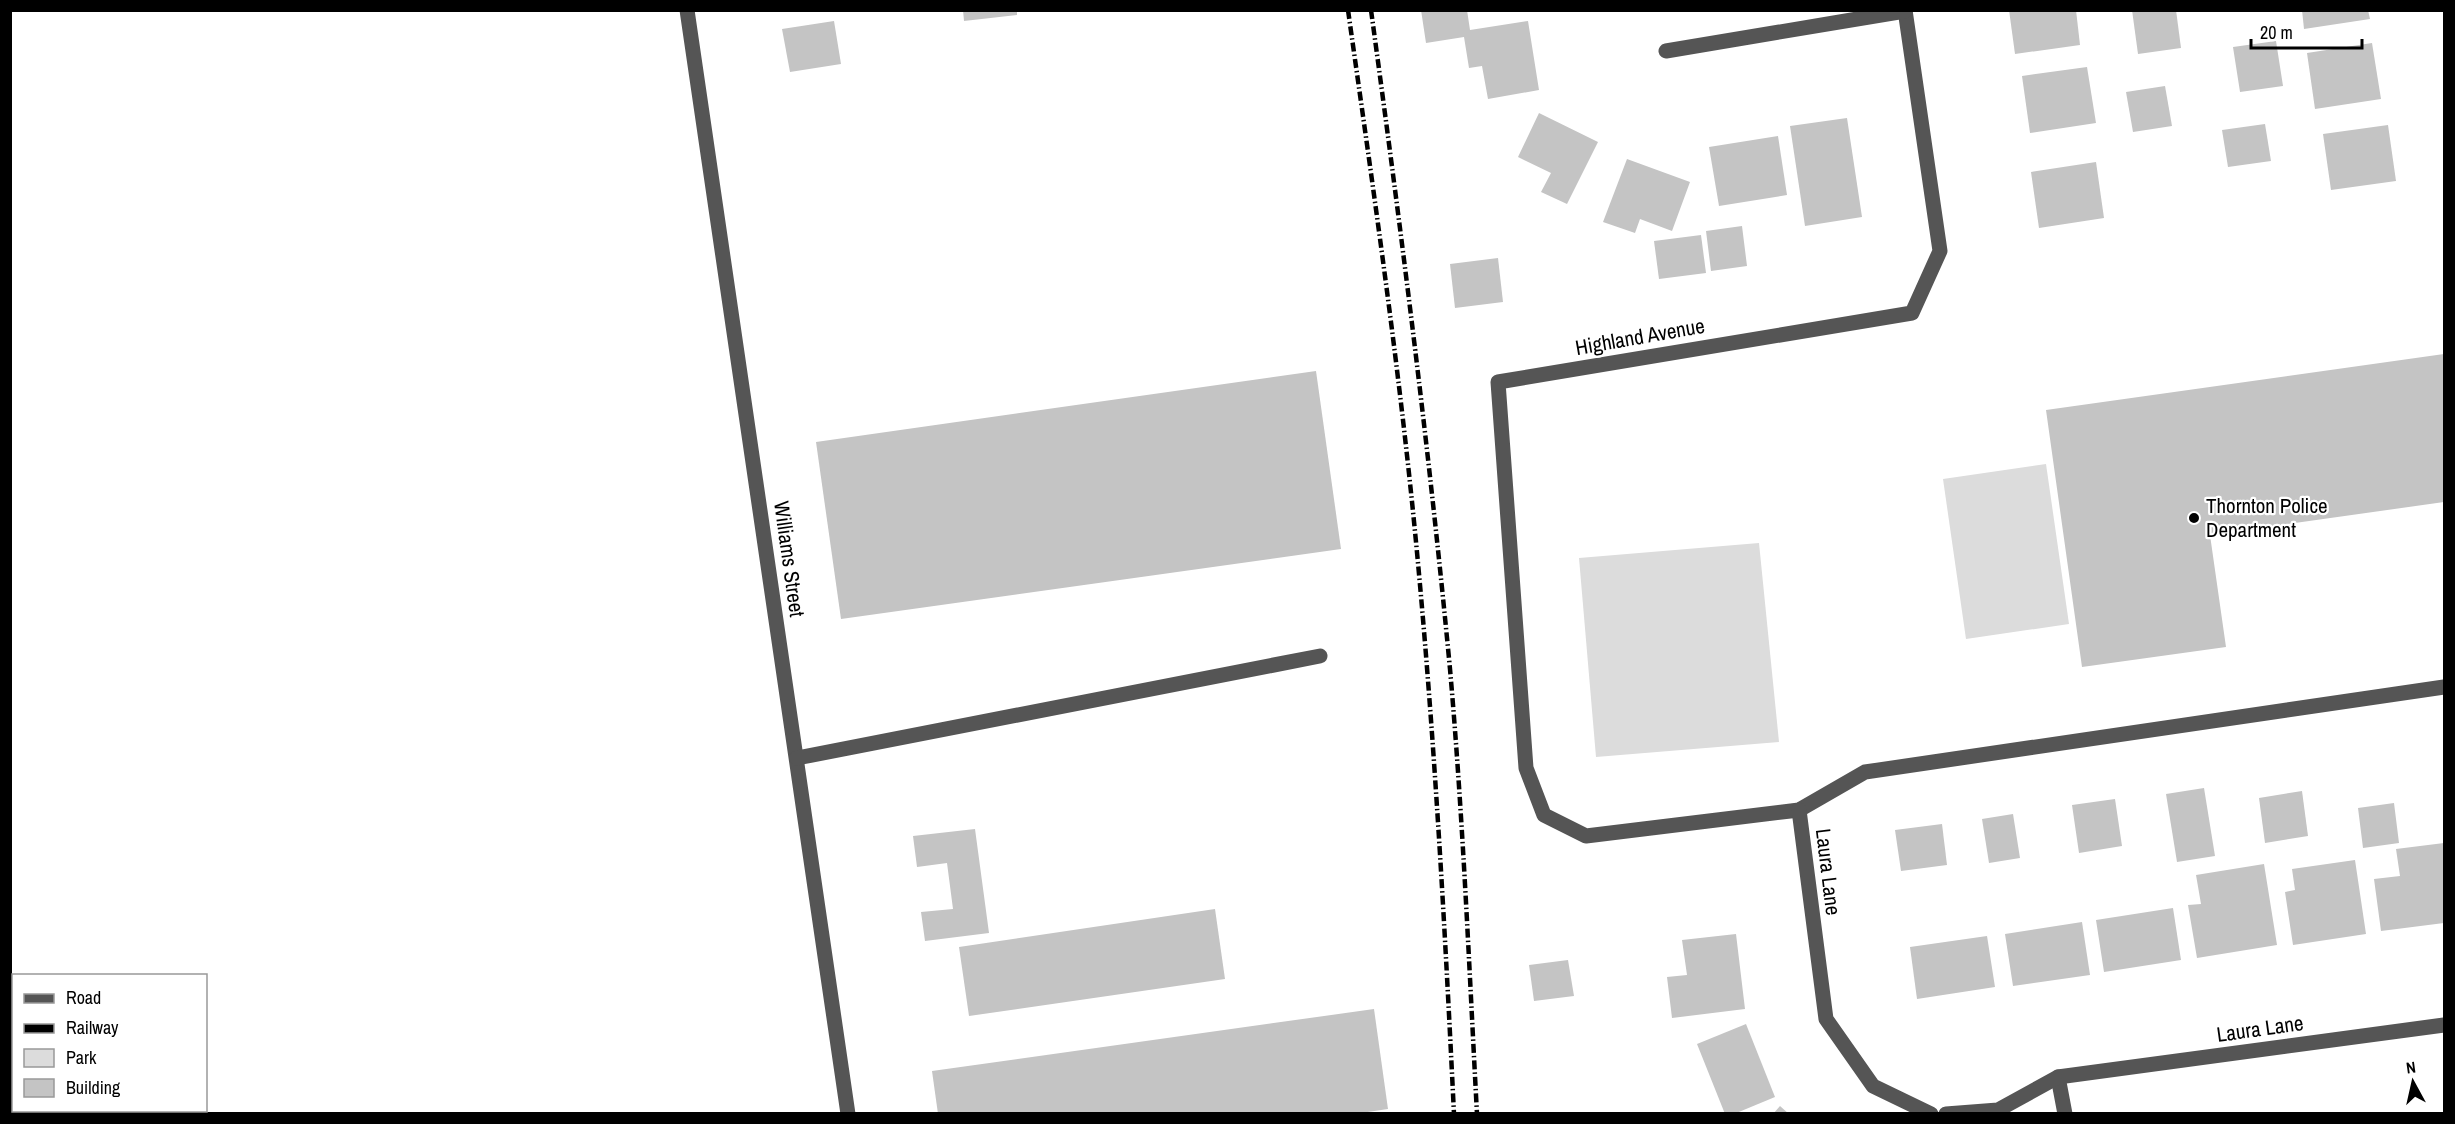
<svg xmlns="http://www.w3.org/2000/svg" width="2455" height="1124" font-family="'Archivo Narrow',sans-serif">
<rect width="100%" height="100%" fill="#fff"/>
<g fill="#dcdcdc">
<path d="M 2046,464 L 2069,624 L 1966,639 L 1943,479 Z"/>
<path d="M 1759,543 L 1779,742 L 1596,757 L 1579,558 Z"/>
</g>
<g fill="#c4c4c4">
<path d="M 963,10 L 1017,10 L 1017,15 L 964,21 Z"/>
<path d="M 1421,10 L 1467,10 L 1470,30 L 1528,21 L 1539,90 L 1488,99 L 1482,66 L 1469,68 L 1464,37 L 1426,43 Z"/>
<path d="M 2009,10 L 2076,10 L 2080,45 L 2015,54 Z"/>
<path d="M 2132,10 L 2176,10 L 2181,48 L 2138,54 Z"/>
<path d="M 2302,10 L 2368,10 L 2370,19 L 2304,29 Z"/>
<path d="M 834,21 L 841,64 L 790,72 L 782,29 Z"/>
<path d="M 2276,41 L 2283,86 L 2240,92 L 2233,47 Z"/>
<path d="M 2372,43 L 2381,99 L 2315,109 L 2307,53 Z"/>
<path d="M 2087,67 L 2096,123 L 2030,133 L 2022,76 Z"/>
<path d="M 2165,86 L 2172,126 L 2133,132 L 2126,92 Z"/>
<path d="M 1539,113 L 1598,142 L 1567,204 L 1541,192 L 1551,173 L 1518,157 Z"/>
<path d="M 1847,118 L 1862,217 L 1805,226 L 1790,126 Z"/>
<path d="M 2265,124 L 2271,161 L 2228,167 L 2222,130 Z"/>
<path d="M 2388,125 L 2396,181 L 2331,190 L 2323,134 Z"/>
<path d="M 1778,136 L 1787,195 L 1719,206 L 1709,147 Z"/>
<path d="M 1627,159 L 1690,182 L 1672,231 L 1640,219 L 1635,233 L 1603,222 Z"/>
<path d="M 2096,162 L 2104,218 L 2039,228 L 2031,172 Z"/>
<path d="M 1742,226 L 1747,266 L 1711,271 L 1706,231 Z"/>
<path d="M 1701,235 L 1706,273 L 1659,279 L 1654,241 Z"/>
<path d="M 1498,258 L 1503,302 L 1455,308 L 1450,264 Z"/>
<path d="M 2444,354 L 2444,502 L 2210,535 L 2226,647 L 2082,667 L 2046,410 Z"/>
<path d="M 1316,371 L 1341,549 L 841,619 L 816,442 Z"/>
<path d="M 2204,788 L 2215,856 L 2177,862 L 2166,794 Z"/>
<path d="M 2302,791 L 2308,836 L 2265,843 L 2259,798 Z"/>
<path d="M 2115,799 L 2122,846 L 2079,853 L 2072,805 Z"/>
<path d="M 2394,803 L 2399,843 L 2363,848 L 2358,808 Z"/>
<path d="M 2013,814 L 2020,858 L 1989,863 L 1982,819 Z"/>
<path d="M 1942,824 L 1947,865 L 1901,871 L 1895,830 Z"/>
<path d="M 975,829 L 989,933 L 925,941 L 921,912 L 953,909 L 947,863 L 917,867 L 913,836 Z"/>
<path d="M 2444,843 L 2444,923 L 2381,931 L 2374,879 L 2400,876 L 2396,849 Z"/>
<path d="M 2355,860 L 2366,934 L 2293,945 L 2285,892 L 2295,890 L 2292,869 Z"/>
<path d="M 2264,864 L 2277,945 L 2197,958 L 2188,905 L 2201,904 L 2196,875 Z"/>
<path d="M 2173,908 L 2181,960 L 2104,972 L 2096,920 Z"/>
<path d="M 1215,909 L 1225,979 L 969,1016 L 959,947 Z"/>
<path d="M 2082,922 L 2090,975 L 2013,986 L 2005,934 Z"/>
<path d="M 1736,934 L 1745,1009 L 1672,1018 L 1667,977 L 1687,975 L 1682,940 Z"/>
<path d="M 1987,936 L 1995,987 L 1917,999 L 1910,947 Z"/>
<path d="M 1568,960 L 1574,996 L 1534,1001 L 1529,965 Z"/>
<path d="M 1374,1009 L 1388,1109 L 1354,1114 L 938,1114 L 932,1071 Z"/>
<path d="M 1746,1024 L 1775,1097 L 1734,1114 L 1725,1114 L 1697,1044 Z"/>
<path d="M 1780,1106 L 1789,1114 L 1773,1114 Z"/>
</g>
<g fill="none" stroke-linecap="round" stroke-linejoin="round">
<g stroke="#555" stroke-width="15">
<path d="M 687,10 L 848,1114"/>
<path d="M 1905,10 L 1940,251 L 1912,313 L 1498,382 L 1526,768 L 1544,815 L 1586,836 L 1799,810 L 1865,772 L 2444,687"/>
<path d="M 1666,51 L 1905,11"/>
<path d="M 797,758 L 1320,656"/>
<path d="M 1799,810 L 1826,1019 L 1873,1086 L 1931,1114"/>
<path d="M 2058,1077 L 2065,1114"/>
<path d="M 1946,1114 L 1998,1110 L 2058,1077 L 2444,1025"/>
</g>
<g stroke="#000" stroke-width="4.5" stroke-dasharray="9 3 1.5 3" stroke-linecap="butt">
<path d="M 1348,10 C 1374,194 1401,379 1418,563 C 1435,746 1445,930 1454,1114"/>
<path d="M 1371,10 C 1401,230 1429,448 1450,669 C 1463,817 1469,965 1477,1114"/>
</g>
</g>
<circle fill="#000" stroke="#fff" stroke-width="2" cx="2194" cy="518" r="6"/>
<g text-anchor="middle" stroke-width="4.5" stroke-linejoin="round" paint-order="stroke">
<g font-size="21" fill="#000" stroke="#fff">
<text transform="translate(1640 337) rotate(-10)" y="7">Highland Avenue</text>
<text transform="translate(789 559) rotate(82)" y="7">Williams Street</text>
<text transform="translate(1828 872) rotate(83)" y="7">Laura Lane</text>
<text transform="translate(2260 1029) rotate(-8)" y="7">Laura Lane</text>
</g>
<g font-size="21" fill="#000" stroke="#fff" text-anchor="start">
<text x="2206" y="513">Thornton Police<tspan x="2206" dy="24">Department</tspan></text>
</g>
</g>
<rect width="2455" height="1124" fill="none" stroke="#000000" stroke-width="24"/>
<rect x="12" y="974" width="195" height="138" fill="#ffffff" stroke="#999999" stroke-width="1.5"/>
<rect x="24" y="994" width="30" height="9" fill="#555555" stroke="#999999" stroke-width="1.5"/>
<text x="66" y="1004" font-size="18" fill="#000000">Road</text>
<rect x="24" y="1024" width="30" height="9" fill="#000000" stroke="#999999" stroke-width="1.5"/>
<text x="66" y="1034" font-size="18" fill="#000000">Railway</text>
<rect x="24" y="1049" width="30" height="18" fill="#dcdcdc" stroke="#999999" stroke-width="1.5"/>
<text x="66" y="1064" font-size="18" fill="#000000">Park</text>
<rect x="24" y="1079" width="30" height="18" fill="#c4c4c4" stroke="#999999" stroke-width="1.5"/>
<text x="66" y="1094" font-size="18" fill="#000000">Building</text>
<g transform="translate(2413 1082) rotate(352)" stroke="#ffffff" stroke-width="4.5" paint-order="stroke">
<path d="M0-4.5L10 22L0 15L-10 22Z" fill="#000000"/>
<text y="-9" font-size="16" font-weight="bold" text-anchor="middle" fill="#000000">N</text>
</g>
<path d="M2251 39v9h111v-9" fill="none" stroke="#000000" stroke-width="3"/>
<text x="2260" y="39" font-size="18" fill="#000000" stroke="#ffffff" stroke-width="4.5" paint-order="stroke">20 m</text>
</svg>
